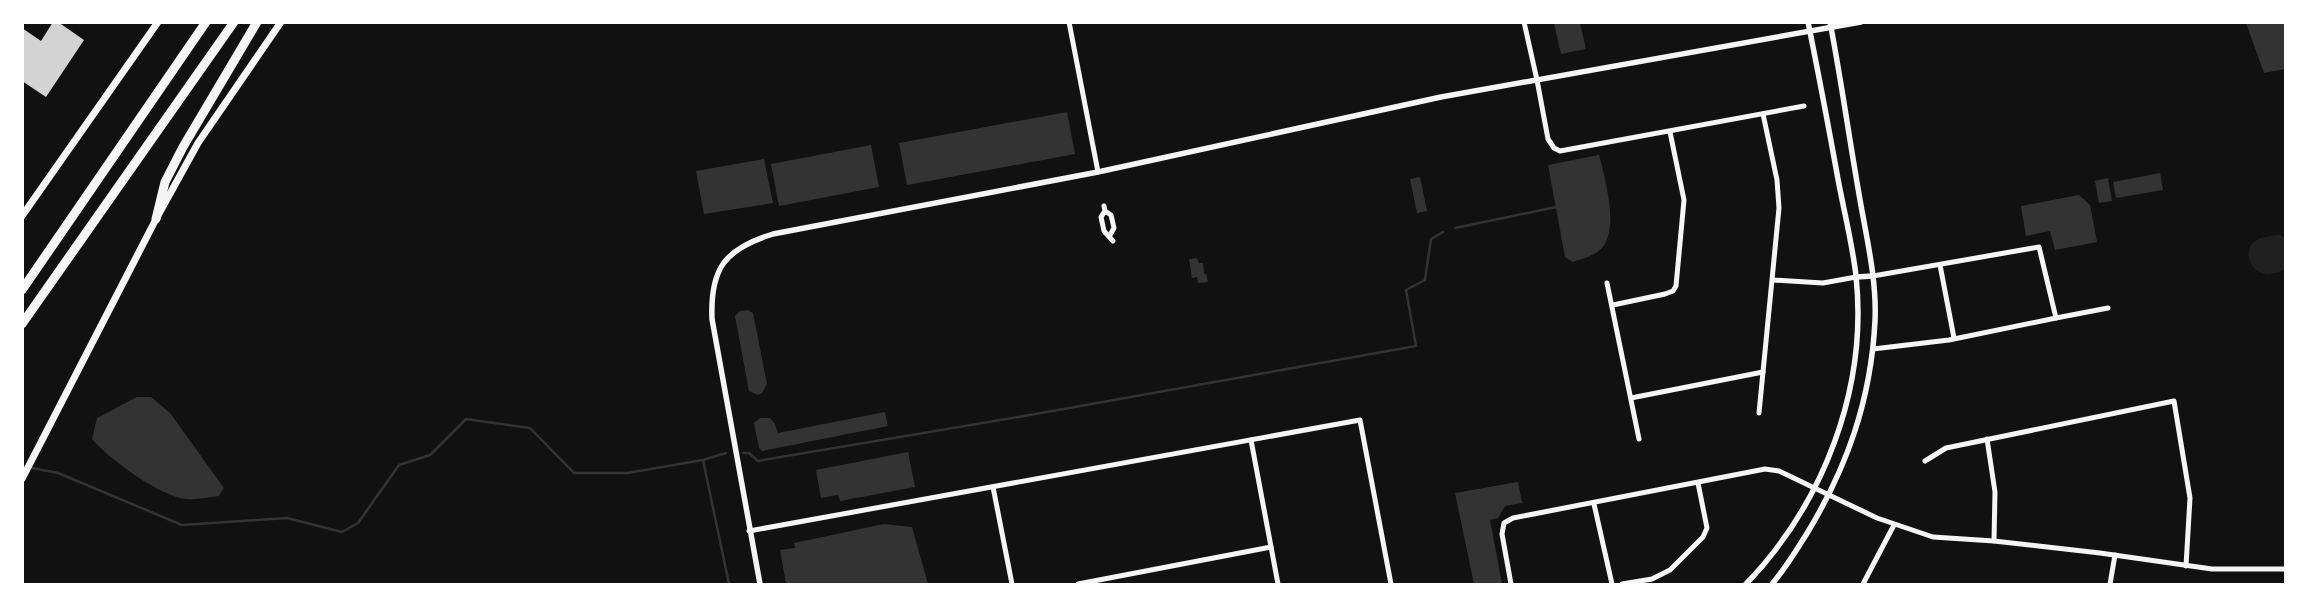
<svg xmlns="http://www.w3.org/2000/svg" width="2308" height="607" font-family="'Space Grotesk',sans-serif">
<rect width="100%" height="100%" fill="#111"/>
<path fill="#202020" d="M 2280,235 L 2285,238 L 2285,270 C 2280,272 2272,274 2266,274 C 2251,273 2242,252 2254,242 C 2261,236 2272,236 2280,235 Z"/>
<g fill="#333">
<path d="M 1554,23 L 1580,23 L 1586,49 L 1561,54 Z"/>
<path d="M 2246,23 L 2285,23 L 2285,69 L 2264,73 Z"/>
<path d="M 1067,112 L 1075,154 L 907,185 L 899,143 Z"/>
<path d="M 871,145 L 879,187 L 779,206 L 771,164 Z"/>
<path d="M 1599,155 C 1605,178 1620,230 1601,249 C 1593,256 1583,259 1573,262 L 1565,257 L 1548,165 Z"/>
<path d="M 764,159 L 773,203 L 704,214 L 696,171 Z"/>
<path d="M 2160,173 L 2163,190 L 2116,198 L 2113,182 Z"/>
<path d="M 1420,177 L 1427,211 L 1417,213 L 1410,179 Z"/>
<path d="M 2108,178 L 2112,201 L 2099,203 L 2095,181 Z"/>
<path d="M 2079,195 L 2090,205 L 2097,242 L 2055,250 L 2050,231 L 2026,236 L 2021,206 Z"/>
<path d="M 1197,258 L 1199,263 L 1203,263 L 1204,274 L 1206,274 L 1208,282 L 1198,283 L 1197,277 L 1192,278 L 1189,259 Z"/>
<path d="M 748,310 L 753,313 L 767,384 L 762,393 L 758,395 L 749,391 L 735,316 L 740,311 Z"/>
<path d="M 137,397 L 151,397 L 170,413 L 224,488 L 219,496 C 209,497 197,500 187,499 C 162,498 109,459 92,439 L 97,418 Z"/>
<path d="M 885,412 L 888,426 L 762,451 L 759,448 L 754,423 L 760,418 L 770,418 L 775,424 L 778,433 Z"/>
<path d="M 908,452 L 915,487 L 840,501 L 838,495 L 821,498 L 816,470 Z"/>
<path d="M 1518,482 L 1522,503 L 1505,506 L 1498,518 L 1490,520 L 1502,584 L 1474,584 L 1455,493 Z"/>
<path d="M 884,524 L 912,527 L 928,584 L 786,584 L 780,550 L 795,548 L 794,543 Z"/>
</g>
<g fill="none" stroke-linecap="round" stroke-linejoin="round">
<g stroke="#333" stroke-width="2.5">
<path d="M 1455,228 L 1556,207"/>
<path d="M 743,453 L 749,453 L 758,461 L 1030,415 L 1416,346 L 1406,290 L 1425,280 L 1431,239 L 1443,232"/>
<path d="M 703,460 L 726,453"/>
<path d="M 22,466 L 58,473 L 182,525 L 287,518 L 342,532 L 358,523 L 399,465 L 430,455 L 466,419 L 530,428 L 574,473 L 627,473 L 703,460 L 729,584"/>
</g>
</g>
<path fill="#d3d3d3" d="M 53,22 L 58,22 L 84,40 L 46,97 L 22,81 L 22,28 L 41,41 Z"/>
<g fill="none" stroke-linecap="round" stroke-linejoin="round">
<g stroke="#f5f5f5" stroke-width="5">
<path d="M 1069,22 L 1098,172"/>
<path d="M 1524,22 L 1537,80 L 1548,139 L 1554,148 L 1560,151 L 1804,106"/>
<path d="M 1104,206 L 1105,211 L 1101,217 L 1104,231 L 1113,241"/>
<path d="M 1105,211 L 1111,215 L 1114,228 L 1110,235"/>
<path d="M 1940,265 L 1954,338"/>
<path d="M 1773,280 L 1823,283 L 1856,277"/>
<path d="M 1607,283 L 1639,439"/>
<path d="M 1613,305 L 1665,294 L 1673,291 L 1676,286 L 1684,200 L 1670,132"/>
<path d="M 2056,318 L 2108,308"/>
<path d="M 1873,349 L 1949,340 L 2056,318 L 2039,247 L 1873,276"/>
<path d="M 1631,398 L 1763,372"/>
<path d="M 1759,413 L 1779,208 L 1777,180 L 1763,114"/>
<path d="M 1987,439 L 1995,492 L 1994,541"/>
<path d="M 1251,440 L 1278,584"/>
<path d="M 1925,461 L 1946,448 L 2174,401 L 2190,498 L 2186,566"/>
<path d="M 993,487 L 1012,584"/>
<path d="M 1594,504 L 1612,584"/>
<path d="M 749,531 L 1360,420 L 1391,584"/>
<path d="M 1078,584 L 1271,547"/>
<path d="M 1511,584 L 1502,534 L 1504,523 L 1513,518 L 1765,469 L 1779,471 L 1877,518 L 1933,537 L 1994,541 L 2100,553 L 2212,569 L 2286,569"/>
<path d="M 1622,584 L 1652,579 L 1670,570 L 1703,537 L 1707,528 L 1698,483"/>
<path d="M 1863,584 L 1894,525"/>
<path d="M 2110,584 L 2115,555"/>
</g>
<g stroke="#f5f5f5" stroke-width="5.5">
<path d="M 1856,277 L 1873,276"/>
<path d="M 760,584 L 712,319 C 710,268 725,249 773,234 L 1098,172 L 1441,97 L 1861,22"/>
<path d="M 1746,584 C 1823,504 1868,389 1856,276 C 1852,240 1842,204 1836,168 C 1827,119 1818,71 1808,22"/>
<path d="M 1772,584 C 1785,569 1795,552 1806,535 C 1847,468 1871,400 1875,321 C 1877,279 1866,236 1859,194 C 1849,137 1841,79 1830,22"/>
</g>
<g stroke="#f5f5f5" stroke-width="7">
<path d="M 22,216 L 158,22"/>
<path d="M 22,479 L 156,219 L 198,143 L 281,22"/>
</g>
<g stroke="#f5f5f5" stroke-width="9">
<path d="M 156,219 L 165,182 L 183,147 L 257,22"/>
<path d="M 22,290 L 206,22"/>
<path d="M 22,324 L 234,22"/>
</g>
</g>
<rect width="2308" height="607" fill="none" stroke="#ffffff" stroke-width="48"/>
</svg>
